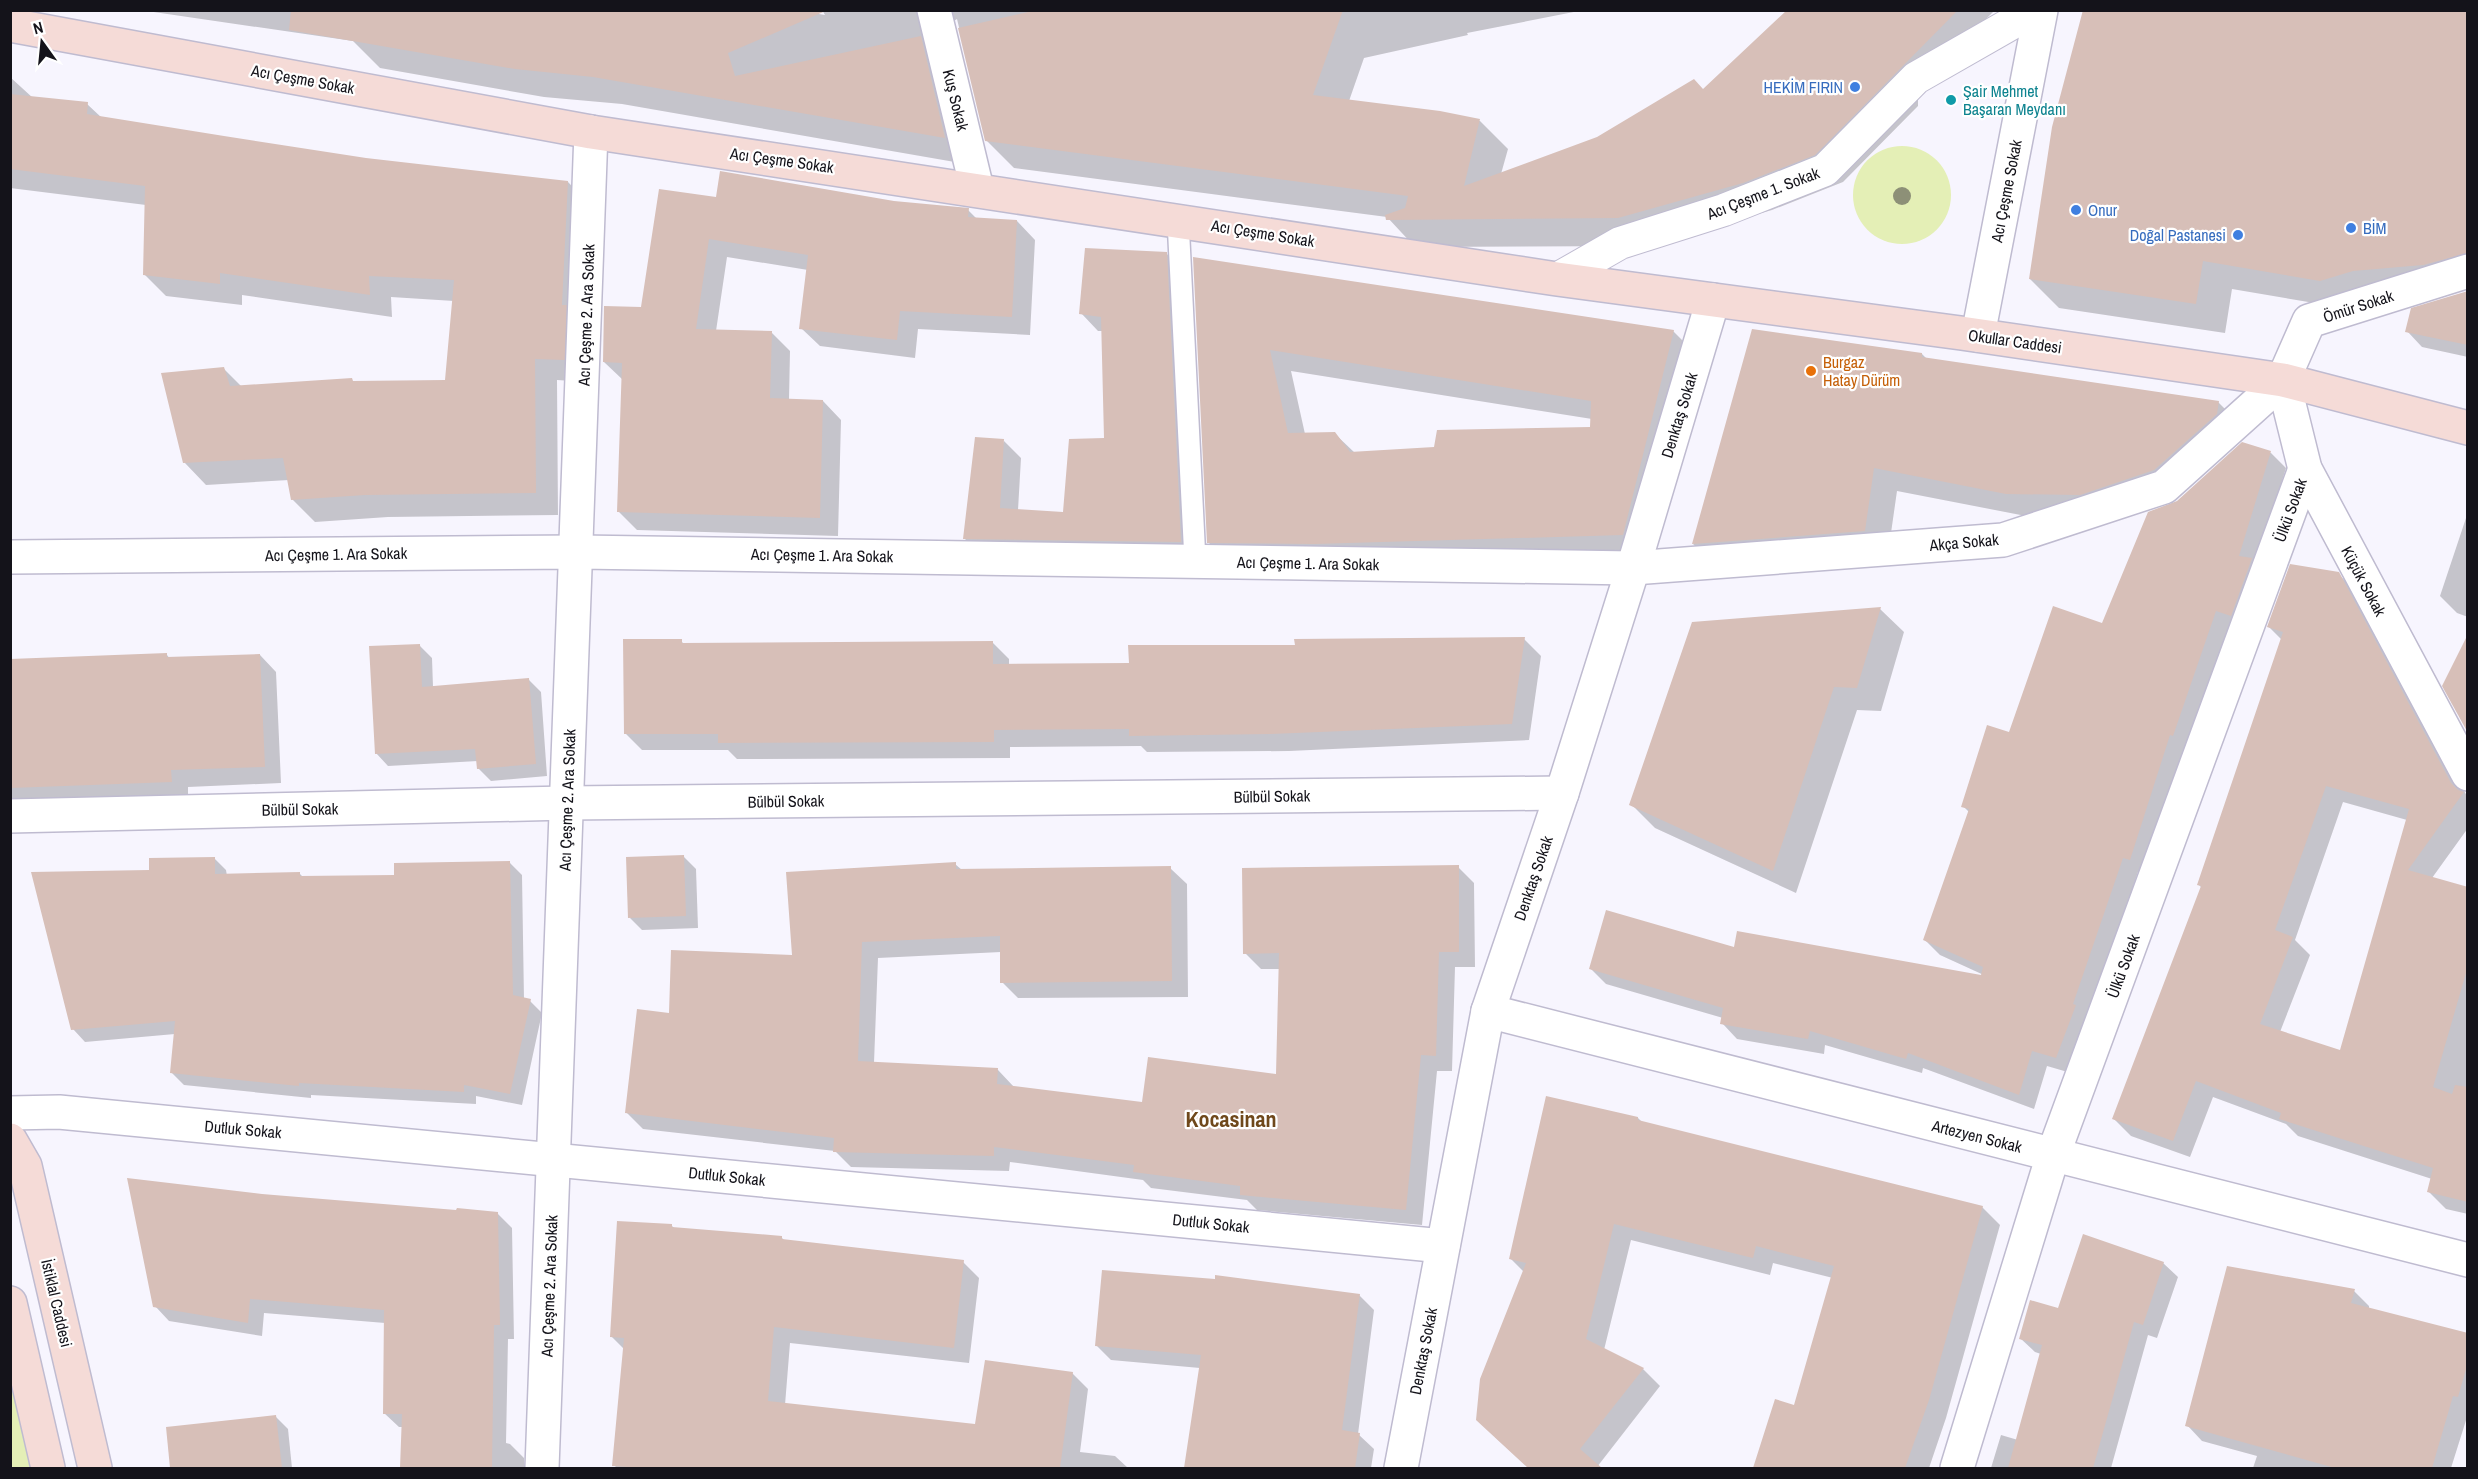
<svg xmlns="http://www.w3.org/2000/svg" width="2478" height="1479" font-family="'Archivo Narrow',sans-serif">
<rect width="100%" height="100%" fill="#f7f5fe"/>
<g fill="#e4efb6">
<circle cx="1902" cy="195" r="49"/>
<path d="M 11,1346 L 36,1468 L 11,1468 Z"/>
</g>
<g fill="#0003" fill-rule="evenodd">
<path d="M 140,10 L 795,10 L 825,15 L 822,10 L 1584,10 L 1467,33 L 1468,35 L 1364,58 L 1349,101 L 1440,113 L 1480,121 L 1508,149 L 1501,174 L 1598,138 L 1703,91 L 1921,10 L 1995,10 L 1918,87 L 1918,106 L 1843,182 L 1772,210 L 1647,246 L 1415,247 L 1387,217 L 1014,168 L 986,140 L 957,19 L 948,25 L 972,165 L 622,104 L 544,97 L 380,68 L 353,41 Z"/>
<path d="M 2468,10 L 2468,272 L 2350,309 L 2232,289 L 2225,333 L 2059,308 L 2030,279 Z"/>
<path d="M 10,77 L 33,98 L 87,104 L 102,118 L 365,160 L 568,182 L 590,205 L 587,382 L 557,380 L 558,515 L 388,517 L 315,522 L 292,499 L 289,480 L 206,485 L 184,462 L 223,368 L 242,387 L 447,381 L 454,301 L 391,297 L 392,317 L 242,295 L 242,305 L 166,296 L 144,274 L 146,205 L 10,188 Z"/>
<path d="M 717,199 L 894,202 L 968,210 L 977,219 L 1017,221 L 1035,240 L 1030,335 L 918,329 L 915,358 L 820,346 L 801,328 L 808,270 L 727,257 L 716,331 L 772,333 L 790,351 L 789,400 L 823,401 L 841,420 L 838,536 L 637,530 L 618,511 L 623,380 L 604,362 Z"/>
<path d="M 1166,253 L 1183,271 L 1198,559 L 982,556 L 965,539 L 1004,441 L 1021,458 L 1018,510 L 1064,514 L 1106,440 L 1103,331 L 1098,331 L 1081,313 Z"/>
<path d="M 1194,259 L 1673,331 L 1695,353 L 1645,556 L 1230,564 L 1208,542 ZM 1291,371 L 1592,419 L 1591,428 L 1435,449 L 1355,453 L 1335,434 L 1305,434 Z"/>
<path d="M 2468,292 L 2468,357 L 2422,347 L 2407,331 Z"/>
<path d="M 1922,354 L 1927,359 L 2218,402 L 2242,426 L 2178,494 L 2031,517 L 1897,491 L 1888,554 L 1717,567 L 1693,544 Z"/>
<path d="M 2243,444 L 2271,453 L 2286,468 L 2256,564 L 2146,875 L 2138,872 L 2071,1073 L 2047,1066 L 2034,1109 L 1923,1068 L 1922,1073 L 1825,1045 L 1824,1054 L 1737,1039 L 1722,1023 L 1723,1018 L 1606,984 L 1590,968 L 1735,949 L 1986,976 L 1940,955 L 1925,940 L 1970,813 L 1963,806 L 2010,734 L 2103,625 L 2177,502 Z"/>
<path d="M 2468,512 L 2468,617 L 2457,613 L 2440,596 Z"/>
<path d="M 2338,574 L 2356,591 L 2468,798 L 2468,828 L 2432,878 L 2468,888 L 2468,1214 L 2446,1209 L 2429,1192 L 2432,1179 L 2298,1136 L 2286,1124 L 2213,1097 L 2190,1157 L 2131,1136 L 2114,1119 L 2202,888 L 2199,885 L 2282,640 L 2269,627 ZM 2343,802 L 2407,820 L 2341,1052 L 2280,1032 L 2310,955 L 2295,940 Z"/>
<path d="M 1880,609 L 1904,632 L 1881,711 L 1857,710 L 1796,893 L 1655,828 L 1631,804 Z"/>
<path d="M 1524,639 L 1541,656 L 1529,740 L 1289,751 L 1147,752 L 1141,746 L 1010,747 L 1010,758 L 737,759 L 728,750 L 642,750 L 625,733 L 681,641 L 685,645 L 992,642 L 1009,659 L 1009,666 L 1130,665 L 1297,646 Z"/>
<path d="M 420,646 L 432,658 L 433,687 L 529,680 L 541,692 L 547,776 L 491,781 L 478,768 L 478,761 L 388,766 L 376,753 Z"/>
<path d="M 167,655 L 170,659 L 260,655 L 276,672 L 281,783 L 188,787 L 188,799 L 10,802 L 10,661 Z"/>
<path d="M 683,856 L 696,869 L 698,928 L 642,930 L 630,918 Z"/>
<path d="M 214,858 L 226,870 L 227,876 L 300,874 L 303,877 L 396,877 L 510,863 L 522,875 L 524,1000 L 530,1001 L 542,1013 L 522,1105 L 476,1096 L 476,1104 L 311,1095 L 311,1098 L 184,1085 L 171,1072 L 175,1034 L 85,1042 L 73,1029 L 151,872 Z"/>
<path d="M 955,864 L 962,870 L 1170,868 L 1187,884 L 1188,997 L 1018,998 L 1002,982 L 1001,952 L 878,958 L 874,1063 L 998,1070 L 1014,1087 L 1144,1104 L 1278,1076 L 1280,969 L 1261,969 L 1245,953 L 1458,867 L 1474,883 L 1475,967 L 1455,967 L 1452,1071 L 1437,1071 L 1422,1225 L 1257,1210 L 1247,1200 L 1151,1188 L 1143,1180 L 1010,1162 L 1009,1171 L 851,1167 L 835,1151 L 643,1129 L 627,1113 L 670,1015 L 794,957 Z"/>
<path d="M 1638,1118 L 1642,1122 L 1982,1207 L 2000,1225 L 1946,1418 L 1929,1468 L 1754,1468 L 1776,1401 L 1795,1407 L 1833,1278 L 1773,1263 L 1770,1275 L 1631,1240 L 1604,1350 L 1643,1369 L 1660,1386 L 1597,1467 L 1600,1468 L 1529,1468 L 1495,1437 L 1524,1272 L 1510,1258 Z"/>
<path d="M 262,1195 L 458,1212 L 497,1213 L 512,1228 L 514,1339 L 508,1339 L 506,1443 L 510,1444 L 524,1458 L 524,1468 L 401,1468 L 403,1427 L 399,1427 L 384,1413 L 385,1323 L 264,1313 L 262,1336 L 169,1321 L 155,1306 Z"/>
<path d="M 671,1225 L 675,1229 L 781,1237 L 785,1241 L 963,1262 L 979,1278 L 969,1363 L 790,1343 L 785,1405 L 976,1426 L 1072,1373 L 1088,1389 L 1080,1452 L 1115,1456 L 1128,1468 L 617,1468 L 614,1465 L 624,1349 L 611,1336 Z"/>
<path d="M 2163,1263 L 2178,1277 L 2157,1338 L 2148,1335 L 2111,1468 L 1991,1468 L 2001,1435 L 2018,1440 L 2041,1354 L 2035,1352 L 2020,1338 L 2059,1309 Z"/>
<path d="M 1216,1281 L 1359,1295 L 1374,1310 L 1358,1434 L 1374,1449 L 1371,1468 L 1186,1468 L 1200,1368 L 1111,1360 L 1096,1345 Z"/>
<path d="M 2354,1291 L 2369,1306 L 2369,1309 L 2468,1335 L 2468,1414 L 2451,1468 L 2253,1468 L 2257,1456 L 2202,1441 L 2187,1425 Z"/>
<path d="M 276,1417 L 288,1429 L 292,1468 L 171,1468 L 168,1428 Z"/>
</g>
<g fill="#d7bfb8" fill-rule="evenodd">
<path d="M 291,10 L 828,10 L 728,53 L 735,76 L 921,36 L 945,138 L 593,77 L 515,69 L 289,30 Z"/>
<path d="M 1037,10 L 1343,10 L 1313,95 L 1440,111 L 1480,119 L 1464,186 L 1597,137 L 1694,79 L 1703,89 L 1787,10 L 1958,10 L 1815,155 L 1743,183 L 1618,218 L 1386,220 L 1385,215 L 1405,208 L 1408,196 L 985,141 L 958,28 Z"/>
<path d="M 2083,10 L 2468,10 L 2468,253 L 2423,265 L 2353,271 L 2320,281 L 2203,261 L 2196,304 L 2029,279 L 2052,127 Z"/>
<path d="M 10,94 L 88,102 L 87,114 L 224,136 L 366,158 L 568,181 L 562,305 L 567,305 L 565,360 L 535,359 L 536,493 L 365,495 L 291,500 L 283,458 L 183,463 L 161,373 L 224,367 L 230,386 L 352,378 L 353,381 L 445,380 L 454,280 L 369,276 L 370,295 L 220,273 L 220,284 L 143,275 L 145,186 L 10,169 Z"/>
<path d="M 720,171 L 894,201 L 969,208 L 968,217 L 1017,220 L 1012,317 L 900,311 L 897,340 L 799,329 L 808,255 L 709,239 L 696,329 L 772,331 L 770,398 L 823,400 L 820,518 L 617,512 L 622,363 L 603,362 L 604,306 L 641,307 L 659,189 L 716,197 Z"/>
<path d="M 1085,248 L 1167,252 L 1181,542 L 963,539 L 975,437 L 1004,439 L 1000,508 L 1063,512 L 1069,439 L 1104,438 L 1101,317 L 1079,314 Z"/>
<path d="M 1193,257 L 1674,330 L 1623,535 L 1314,544 L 1207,543 ZM 1270,350 L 1591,401 L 1590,427 L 1437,430 L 1434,447 L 1350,452 L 1335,432 L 1288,433 Z"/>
<path d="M 2468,291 L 2468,345 L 2405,332 L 2411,308 Z"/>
<path d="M 1752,329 L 1922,353 L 1922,357 L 2219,401 L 2217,414 L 2154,470 L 2080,495 L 2006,494 L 1874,468 L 1865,531 L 1692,544 Z"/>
<path d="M 2242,442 L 2271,451 L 2239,556 L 2252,558 L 2231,616 L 2216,611 L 2173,736 L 2170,735 L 2130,860 L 2123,858 L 2073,1004 L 2076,1005 L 2056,1058 L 2032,1051 L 2019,1095 L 1908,1053 L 1906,1059 L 1810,1031 L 1808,1039 L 1720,1024 L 1723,1008 L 1589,969 L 1606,910 L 1734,947 L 1737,931 L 1981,975 L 1983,967 L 1923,940 L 1969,809 L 1961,807 L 1987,725 L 2009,732 L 2053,606 L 2102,623 L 2148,512 L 2177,501 Z"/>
<path d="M 2290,564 L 2339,572 L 2451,783 L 2458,790 L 2464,792 L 2408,870 L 2468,887 L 2468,966 L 2433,1087 L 2452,1094 L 2455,1085 L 2468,1087 L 2468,1202 L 2427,1192 L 2433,1168 L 2279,1119 L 2281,1113 L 2196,1081 L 2173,1141 L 2112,1119 L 2201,886 L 2197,885 L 2283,632 L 2267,627 ZM 2326,786 L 2409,809 L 2340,1050 L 2260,1024 L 2293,937 L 2275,930 Z"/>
<path d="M 1881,607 L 1857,688 L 1834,687 L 1773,871 L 1629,805 L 1692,622 Z"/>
<path d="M 2468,634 L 2468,733 L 2442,686 Z"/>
<path d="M 1525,637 L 1512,724 L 1271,734 L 1129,736 L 1129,729 L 994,730 L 994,742 L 718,743 L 718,734 L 624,734 L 623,639 L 682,639 L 682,643 L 993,641 L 993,664 L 1129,663 L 1128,645 L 1295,645 L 1294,639 Z"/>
<path d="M 420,644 L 422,687 L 529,678 L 536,764 L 477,769 L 475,749 L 375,754 L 369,646 Z"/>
<path d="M 167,653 L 167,657 L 260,654 L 265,767 L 171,770 L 172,782 L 10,788 L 10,659 Z"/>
<path d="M 684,855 L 686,916 L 628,918 L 626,857 Z"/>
<path d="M 215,857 L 215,874 L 300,872 L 300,876 L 394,875 L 394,863 L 510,861 L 513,995 L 531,999 L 510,1094 L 464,1085 L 464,1092 L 299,1083 L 299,1086 L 170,1073 L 175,1021 L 71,1030 L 31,872 L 149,870 L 149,858 Z"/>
<path d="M 956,862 L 956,869 L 1171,866 L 1172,981 L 1000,983 L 1000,936 L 862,942 L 858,1061 L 998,1068 L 997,1084 L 1142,1102 L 1148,1057 L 1276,1074 L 1279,953 L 1243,954 L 1242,868 L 1459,865 L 1459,952 L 1439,952 L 1436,1056 L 1421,1055 L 1406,1210 L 1240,1195 L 1240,1186 L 1133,1172 L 1134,1165 L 994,1147 L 994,1156 L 833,1152 L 834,1138 L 625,1113 L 637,1009 L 669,1013 L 671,950 L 792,955 L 786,872 Z"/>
<path d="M 1546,1096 L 1638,1117 L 1638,1120 L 1983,1206 L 1929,1400 L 1905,1468 L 1753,1468 L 1775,1399 L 1794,1405 L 1834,1266 L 1756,1246 L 1753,1258 L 1614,1224 L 1586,1339 L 1644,1368 L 1580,1449 L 1602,1468 L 1528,1468 L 1476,1420 L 1480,1379 L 1526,1263 L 1509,1259 Z"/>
<path d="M 127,1178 L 262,1194 L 456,1210 L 457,1208 L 498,1212 L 500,1325 L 494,1325 L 492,1468 L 400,1468 L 402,1414 L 383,1414 L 384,1310 L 250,1299 L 248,1323 L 153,1307 Z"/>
<path d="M 617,1221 L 672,1224 L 672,1227 L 782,1236 L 782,1239 L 964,1260 L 954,1348 L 774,1327 L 768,1401 L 975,1424 L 985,1360 L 1073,1372 L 1060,1468 L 644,1468 L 612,1466 L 624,1338 L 610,1337 Z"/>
<path d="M 2083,1234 L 2164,1262 L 2143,1325 L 2134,1322 L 2093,1468 L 2008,1468 L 2042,1345 L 2019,1339 L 2030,1300 L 2058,1308 Z"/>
<path d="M 2227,1266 L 2355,1289 L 2351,1303 L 2468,1333 L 2468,1362 L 2458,1397 L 2453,1396 L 2432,1468 L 2335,1468 L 2185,1426 Z"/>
<path d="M 1102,1270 L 1215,1279 L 1215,1275 L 1360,1294 L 1342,1430 L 1360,1433 L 1355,1468 L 1184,1468 L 1201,1355 L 1095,1346 Z"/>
<path d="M 276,1415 L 282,1468 L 170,1468 L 166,1427 Z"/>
</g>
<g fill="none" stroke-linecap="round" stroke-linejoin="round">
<defs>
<path id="service" d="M 1178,220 L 1195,561"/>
<path id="pedestrian" d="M 1557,279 L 1620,243 L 1724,210 L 1825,170 L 1916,78 L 2035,10"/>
<g id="minor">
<path d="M 934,10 L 977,189"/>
<path d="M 1978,335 L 2041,10"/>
<path d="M 2283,380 L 2305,469 L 2468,774"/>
<path d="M 10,557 L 579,552 L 1633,568 L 2003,540 L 2164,487 L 2283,380 L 2309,321 L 2468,271"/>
<path d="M 10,816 L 567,803 L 1562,793"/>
<path d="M 1488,1011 L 2468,1260"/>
<path d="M 10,1113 L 59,1112 L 1443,1246"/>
<path d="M 542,1468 C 559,1023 578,578 591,132"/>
<path d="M 1401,1468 L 1488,1011 L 1562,793 L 1633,568 L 1713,300"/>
<path d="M 1957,1468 L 2053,1155 L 2305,469"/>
</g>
<g id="secondary">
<path d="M 10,25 L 591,132 L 1557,279 L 1961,333 L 2283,380 L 2468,428"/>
<path d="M 10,1140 L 25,1166 L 95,1468"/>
<path d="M 10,1303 L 48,1468"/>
</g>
</defs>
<use href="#service" stroke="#bfbbd0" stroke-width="24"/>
<use href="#pedestrian" stroke="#bfbbd0" stroke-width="34"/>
<use href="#minor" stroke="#bfbbd0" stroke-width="36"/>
<use href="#secondary" stroke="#bfbbd0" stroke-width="36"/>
<use href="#service" stroke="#fff" stroke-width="21"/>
<use href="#pedestrian" stroke="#fff" stroke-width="32"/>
<use href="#minor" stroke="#fff" stroke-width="33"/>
<use href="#secondary" stroke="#f5dbd7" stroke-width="33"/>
</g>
<circle fill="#8d9077" cx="1902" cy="196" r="9"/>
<g fill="#3f7fe0" stroke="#fff" stroke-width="2">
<circle cx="1855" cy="87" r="6"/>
<circle cx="2076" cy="210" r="6"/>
<circle cx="2351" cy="228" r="6"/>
<circle cx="2238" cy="235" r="6"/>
</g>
<circle fill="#0f9aa8" stroke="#fff" stroke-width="2" cx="1951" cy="100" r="6"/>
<circle fill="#e8710a" stroke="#fff" stroke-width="2" cx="1811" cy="371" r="6"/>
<g text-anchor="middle" stroke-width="4.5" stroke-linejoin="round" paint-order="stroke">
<g font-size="16" fill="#14131a" stroke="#fff">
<text transform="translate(303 79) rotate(10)" y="6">Acı Çeşme Sokak</text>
<text transform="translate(956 100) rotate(76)" y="6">Kuş Sokak</text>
<text transform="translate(782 160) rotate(8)" y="6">Acı Çeşme Sokak</text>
<text transform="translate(2006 191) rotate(-79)" y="6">Acı Çeşme Sokak</text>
<text transform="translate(1763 193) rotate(-21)" y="6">Acı Çeşme 1. Sokak</text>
<text transform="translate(1263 233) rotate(9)" y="6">Acı Çeşme Sokak</text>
<text transform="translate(2358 306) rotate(-18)" y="6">Ömür Sokak</text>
<text transform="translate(586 315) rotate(-88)" y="6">Acı Çeşme 2. Ara Sokak</text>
<text transform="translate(2015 341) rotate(8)" y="6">Okullar Caddesi</text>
<text transform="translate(1679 415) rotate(-73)" y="6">Denktaş Sokak</text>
<text transform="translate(2290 510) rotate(-70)" y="6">Ülkü Sokak</text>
<text transform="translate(1964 542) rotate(-5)" y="6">Akça Sokak</text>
<text transform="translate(336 554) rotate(-1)" y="6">Acı Çeşme 1. Ara Sokak</text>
<text transform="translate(822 555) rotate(1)" y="6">Acı Çeşme 1. Ara Sokak</text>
<text transform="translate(1308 563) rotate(1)" y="6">Acı Çeşme 1. Ara Sokak</text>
<text transform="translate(2364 581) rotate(62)" y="6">Küçük Sokak</text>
<text transform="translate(1272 796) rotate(-1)" y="6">Bülbül Sokak</text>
<text transform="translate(567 800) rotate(-88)" y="6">Acı Çeşme 2. Ara Sokak</text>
<text transform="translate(786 801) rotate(-1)" y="6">Bülbül Sokak</text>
<text transform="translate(300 809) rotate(-1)" y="6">Bülbül Sokak</text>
<text transform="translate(1533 878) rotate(-71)" y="6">Denktaş Sokak</text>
<text transform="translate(2123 966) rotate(-70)" y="6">Ülkü Sokak</text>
<text transform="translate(243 1129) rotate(5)" y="6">Dutluk Sokak</text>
<text transform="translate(1977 1136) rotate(14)" y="6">Artezyen Sokak</text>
<text transform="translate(727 1176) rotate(6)" y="6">Dutluk Sokak</text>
<text transform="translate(1211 1223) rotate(6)" y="6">Dutluk Sokak</text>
<text transform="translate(549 1286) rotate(-88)" y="6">Acı Çeşme 2. Ara Sokak</text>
<text transform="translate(57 1303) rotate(77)" y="6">İstiklal Caddesi</text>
<text transform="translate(1423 1351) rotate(-79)" y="6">Denktaş Sokak</text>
</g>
<g font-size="16" fill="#366cbe" stroke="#fff" text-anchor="end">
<text x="1843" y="93">HEKİM FIRIN</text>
<text x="2088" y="216" text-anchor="start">Onur</text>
<text x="2363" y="234" text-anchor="start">BİM</text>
<text x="2226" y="241">Doğal Pastanesi</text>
</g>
<g font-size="16" fill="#0d838f" stroke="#fff" text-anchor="start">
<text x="1963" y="97">Şair Mehmet<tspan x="1963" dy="18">Başaran Meydanı</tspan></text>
</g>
<g font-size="16" fill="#c56008" stroke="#fff" text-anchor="start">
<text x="1823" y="368">Burgaz<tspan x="1823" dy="18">Hatay Dürüm</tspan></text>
</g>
<g font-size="22" font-weight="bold" fill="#6f481b" stroke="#fff">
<text x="1231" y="1127">Kocasinan</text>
</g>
</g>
<rect width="2478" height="1479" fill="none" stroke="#14131a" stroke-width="24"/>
<g transform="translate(42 42) rotate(345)" stroke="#ffffff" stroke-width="4.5" paint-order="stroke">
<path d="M0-4.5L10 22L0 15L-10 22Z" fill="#14131a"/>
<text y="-9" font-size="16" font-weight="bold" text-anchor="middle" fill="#14131a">N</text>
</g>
</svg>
